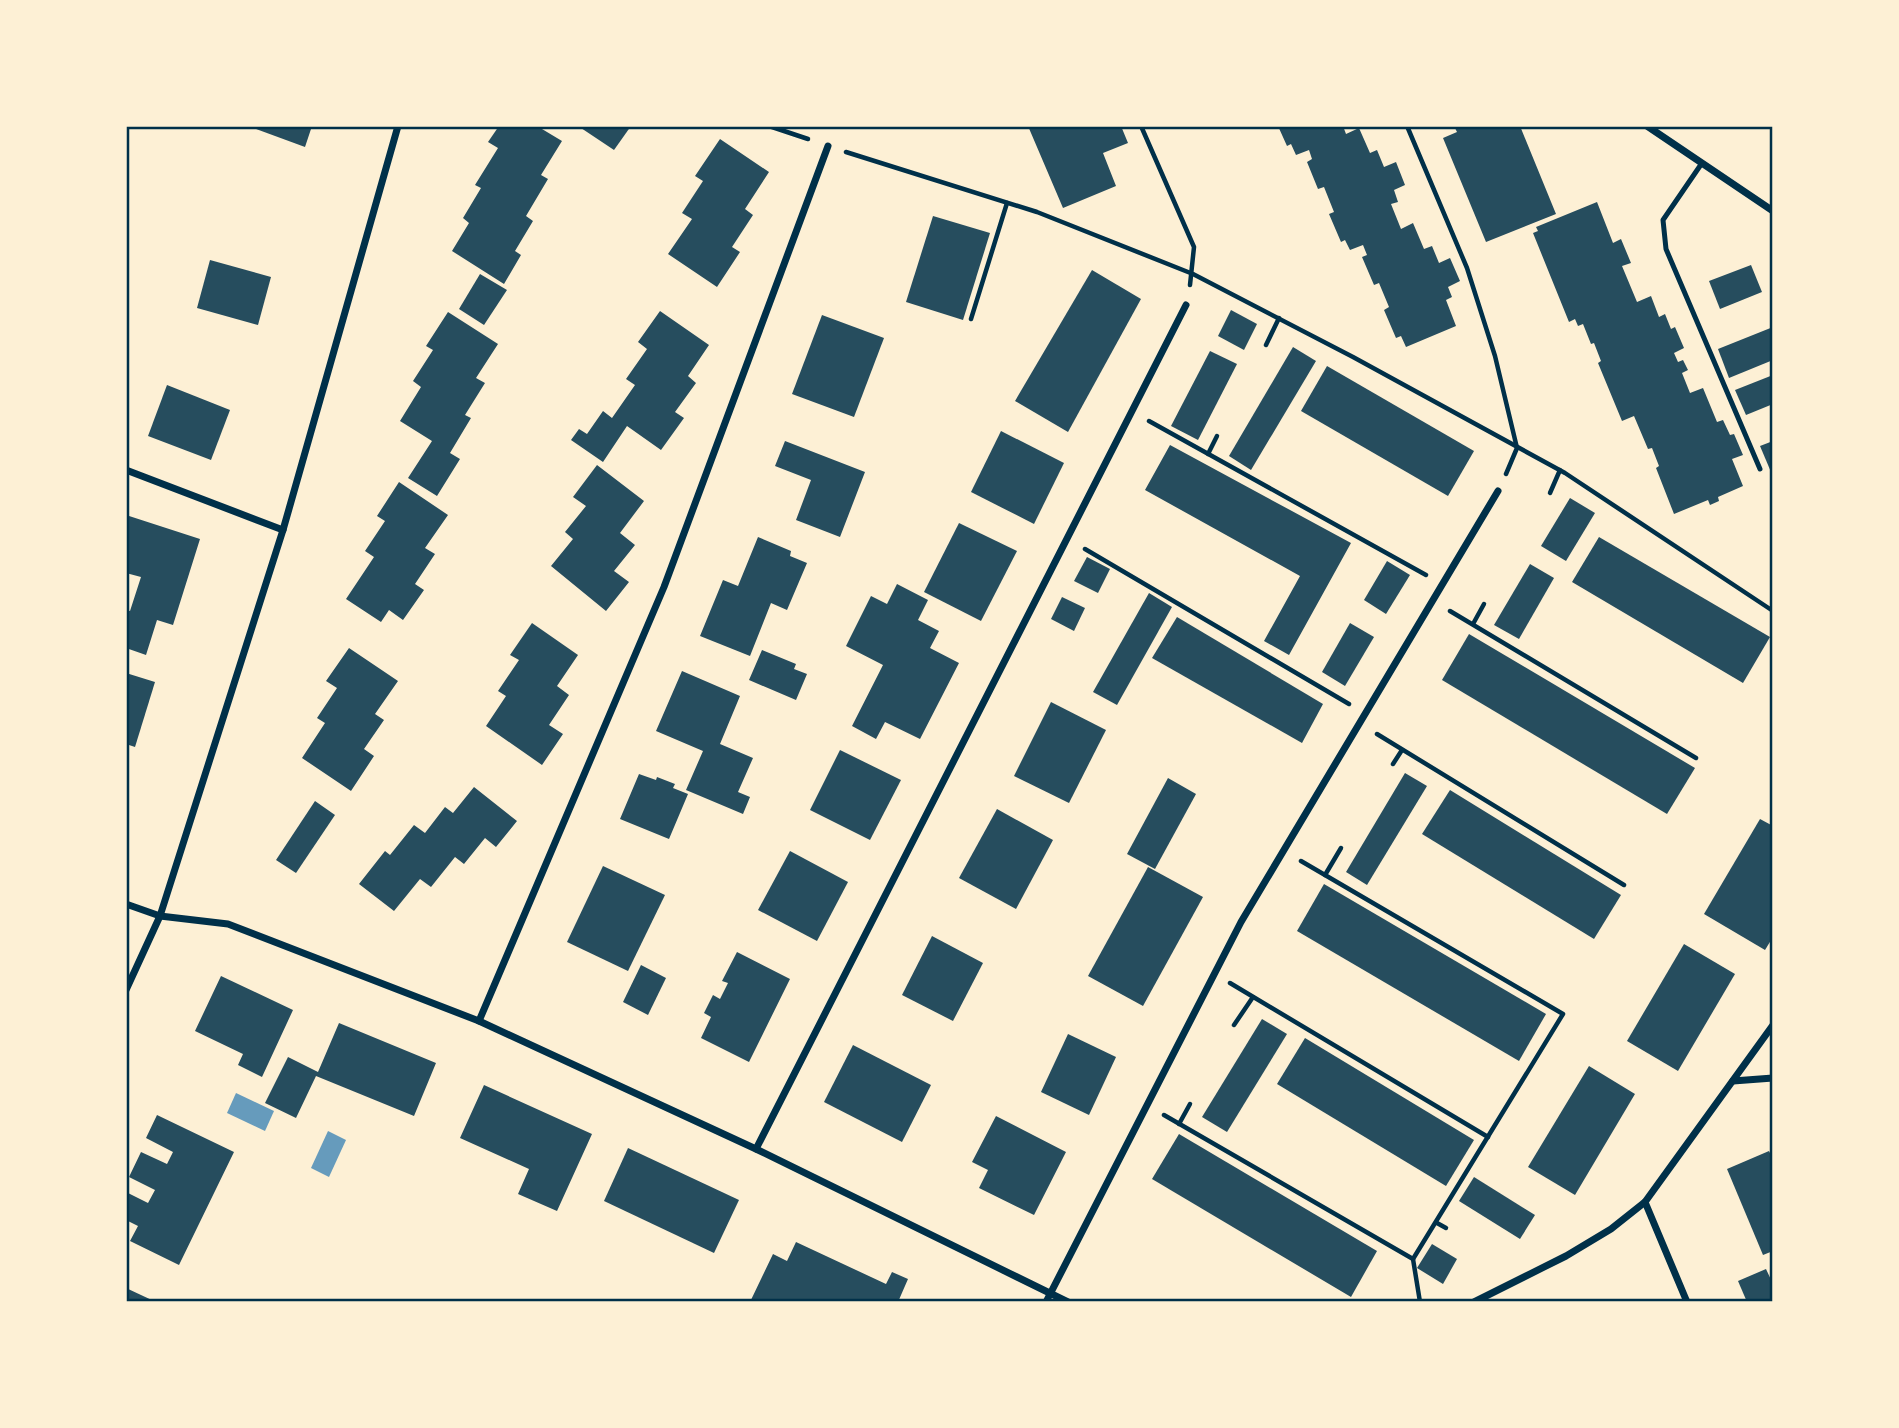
<svg xmlns="http://www.w3.org/2000/svg" width="1899" height="1428" font-family="Literata,serif">
<rect width="100%" height="100%" fill="#fdf0d5"/>
<g fill="#669bbc">
<path d="M 236,1093 L 274,1111 L 265,1131 L 227,1113 Z"/>
<path d="M 328,1131 L 346,1140 L 329,1177 L 311,1168 Z"/>
</g>
<g fill="#264d5e">
<path d="M 248,126 L 312,126 L 305,147 Z"/>
<path d="M 499,126 L 537,126 L 562,141 L 541,175 L 548,179 L 526,216 L 533,221 L 515,251 L 521,255 L 504,284 L 452,251 L 469,223 L 463,218 L 481,188 L 475,185 L 498,148 L 488,142 Z"/>
<path d="M 578,126 L 631,126 L 614,150 Z"/>
<path d="M 1028,126 L 1121,126 L 1128,143 L 1103,153 L 1116,186 L 1063,208 Z"/>
<path d="M 1278,126 L 1343,126 L 1346,134 L 1359,128 L 1370,153 L 1377,150 L 1384,167 L 1396,162 L 1405,185 L 1394,190 L 1398,202 L 1391,204 L 1401,229 L 1413,223 L 1424,249 L 1432,246 L 1439,263 L 1450,258 L 1460,281 L 1448,287 L 1452,297 L 1446,300 L 1456,326 L 1406,347 L 1401,336 L 1396,338 L 1384,310 L 1389,307 L 1379,283 L 1374,285 L 1362,257 L 1367,255 L 1363,245 L 1350,250 L 1345,240 L 1341,242 L 1329,214 L 1334,212 L 1324,187 L 1318,189 L 1307,162 L 1312,159 L 1309,150 L 1296,155 L 1291,144 L 1287,146 Z"/>
<path d="M 1454,126 L 1520,126 L 1556,214 L 1486,242 L 1443,138 L 1457,132 Z"/>
<path d="M 720,139 L 769,172 L 745,209 L 753,215 L 732,247 L 740,252 L 717,287 L 668,254 L 692,219 L 682,213 L 703,181 L 695,176 Z"/>
<path d="M 1597,202 L 1613,243 L 1621,239 L 1631,263 L 1622,266 L 1637,302 L 1651,296 L 1659,317 L 1665,314 L 1671,329 L 1675,327 L 1684,348 L 1674,353 L 1678,362 L 1683,360 L 1688,370 L 1682,373 L 1690,393 L 1703,388 L 1717,422 L 1723,420 L 1730,435 L 1734,434 L 1743,455 L 1732,459 L 1743,486 L 1718,497 L 1719,501 L 1710,505 L 1708,500 L 1674,514 L 1656,468 L 1659,466 L 1652,448 L 1648,449 L 1634,416 L 1622,421 L 1598,363 L 1601,361 L 1594,343 L 1591,344 L 1583,324 L 1578,326 L 1575,319 L 1569,322 L 1533,233 L 1538,231 L 1536,227 Z"/>
<path d="M 933,216 L 990,233 L 963,320 L 906,302 Z"/>
<path d="M 210,260 L 271,277 L 258,325 L 197,308 Z"/>
<path d="M 1751,265 L 1762,292 L 1720,309 L 1709,281 Z"/>
<path d="M 1092,270 L 1141,299 L 1068,432 L 1015,401 Z"/>
<path d="M 480,274 L 507,290 L 484,325 L 459,309 Z"/>
<path d="M 1231,310 L 1257,324 L 1244,350 L 1218,336 Z"/>
<path d="M 660,311 L 709,345 L 688,376 L 696,383 L 675,412 L 684,418 L 661,450 L 627,426 L 603,462 L 571,440 L 579,429 L 587,434 L 603,411 L 612,418 L 635,385 L 626,379 L 647,349 L 638,342 Z"/>
<path d="M 448,312 L 498,344 L 476,378 L 485,383 L 465,415 L 471,418 L 450,453 L 460,459 L 437,496 L 408,478 L 432,441 L 400,421 L 421,387 L 413,381 L 433,350 L 426,346 Z"/>
<path d="M 822,315 L 884,338 L 854,417 L 792,394 Z"/>
<path d="M 1773,327 L 1773,360 L 1729,378 L 1718,349 Z"/>
<path d="M 1293,347 L 1316,361 L 1251,470 L 1229,456 Z"/>
<path d="M 1210,351 L 1237,364 L 1198,440 L 1171,426 Z"/>
<path d="M 1327,366 L 1474,451 L 1448,496 L 1301,411 Z"/>
<path d="M 1773,375 L 1773,404 L 1746,415 L 1735,390 Z"/>
<path d="M 167,385 L 230,410 L 211,460 L 148,436 Z"/>
<path d="M 1001,431 L 1064,463 L 1034,524 L 971,492 Z"/>
<path d="M 785,441 L 865,472 L 840,537 L 796,520 L 811,480 L 775,466 Z"/>
<path d="M 1773,441 L 1773,472 L 1771,472 L 1760,446 Z"/>
<path d="M 1170,445 L 1351,543 L 1289,655 L 1264,641 L 1300,576 L 1145,490 Z"/>
<path d="M 597,465 L 644,501 L 620,533 L 635,545 L 614,571 L 629,582 L 606,611 L 551,566 L 573,539 L 565,532 L 586,506 L 573,497 Z"/>
<path d="M 399,482 L 448,515 L 425,548 L 435,554 L 415,584 L 424,590 L 403,620 L 389,610 L 381,622 L 346,599 L 374,557 L 365,551 L 385,521 L 377,516 Z"/>
<path d="M 1570,498 L 1595,513 L 1566,561 L 1541,546 Z"/>
<path d="M 126,515 L 200,539 L 173,625 L 157,620 L 146,655 L 126,648 L 126,610 L 130,611 L 141,577 L 126,573 Z"/>
<path d="M 959,523 L 1017,551 L 981,621 L 924,592 Z"/>
<path d="M 758,537 L 791,551 L 790,556 L 807,563 L 787,610 L 771,603 L 750,656 L 700,636 L 723,580 L 738,586 Z"/>
<path d="M 1599,537 L 1770,637 L 1743,683 L 1572,582 Z"/>
<path d="M 1087,557 L 1110,569 L 1098,593 L 1074,581 Z"/>
<path d="M 1387,561 L 1410,575 L 1386,614 L 1364,600 Z"/>
<path d="M 1530,564 L 1554,578 L 1519,639 L 1494,625 Z"/>
<path d="M 897,584 L 928,600 L 918,620 L 939,631 L 930,648 L 959,663 L 920,739 L 885,722 L 876,739 L 852,726 L 883,665 L 846,646 L 871,596 L 887,604 Z"/>
<path d="M 1149,593 L 1172,607 L 1117,705 L 1093,692 Z"/>
<path d="M 1062,597 L 1085,608 L 1074,631 L 1051,619 Z"/>
<path d="M 1177,617 L 1323,704 L 1302,743 L 1152,658 Z"/>
<path d="M 532,623 L 578,655 L 557,686 L 569,695 L 549,725 L 563,734 L 542,765 L 486,726 L 506,696 L 498,691 L 519,660 L 510,655 Z"/>
<path d="M 1350,623 L 1374,637 L 1345,686 L 1322,672 Z"/>
<path d="M 1469,634 L 1695,768 L 1667,814 L 1442,680 Z"/>
<path d="M 349,648 L 398,681 L 375,714 L 384,720 L 364,749 L 374,756 L 351,791 L 302,758 L 325,723 L 317,718 L 337,688 L 326,681 Z"/>
<path d="M 762,650 L 796,664 L 794,669 L 807,674 L 796,700 L 749,680 Z"/>
<path d="M 682,671 L 740,696 L 720,744 L 753,758 L 738,792 L 750,797 L 743,814 L 686,790 L 703,751 L 656,731 Z"/>
<path d="M 126,673 L 155,682 L 135,747 L 126,744 Z"/>
<path d="M 1051,702 L 1106,730 L 1069,803 L 1014,776 Z"/>
<path d="M 840,750 L 901,780 L 870,840 L 810,810 Z"/>
<path d="M 1405,773 L 1427,786 L 1367,885 L 1346,872 Z"/>
<path d="M 639,774 L 656,780 L 657,777 L 675,784 L 673,788 L 688,794 L 669,839 L 620,819 Z"/>
<path d="M 1168,778 L 1196,794 L 1155,869 L 1127,854 Z"/>
<path d="M 474,787 L 517,821 L 496,847 L 485,838 L 464,864 L 455,857 L 431,887 L 420,879 L 394,911 L 359,884 L 385,851 L 390,855 L 414,825 L 425,833 L 445,807 L 453,813 Z"/>
<path d="M 1450,790 L 1621,895 L 1594,939 L 1422,834 Z"/>
<path d="M 315,801 L 335,815 L 296,873 L 276,860 Z"/>
<path d="M 997,809 L 1053,840 L 1016,909 L 959,878 Z"/>
<path d="M 1760,819 L 1773,826 L 1773,937 L 1765,950 L 1704,914 Z"/>
<path d="M 790,851 L 848,882 L 817,941 L 758,910 Z"/>
<path d="M 603,866 L 665,895 L 628,971 L 567,942 Z"/>
<path d="M 1148,867 L 1203,897 L 1143,1006 L 1088,976 Z"/>
<path d="M 1324,884 L 1546,1014 L 1519,1061 L 1297,931 Z"/>
<path d="M 932,936 L 983,963 L 953,1021 L 902,995 Z"/>
<path d="M 1684,944 L 1735,974 L 1678,1071 L 1627,1041 Z"/>
<path d="M 737,952 L 790,979 L 749,1062 L 701,1038 L 711,1017 L 704,1013 L 713,995 L 720,999 L 728,983 L 722,981 Z"/>
<path d="M 641,965 L 666,978 L 648,1015 L 623,1002 Z"/>
<path d="M 221,976 L 293,1010 L 262,1077 L 238,1065 L 243,1054 L 195,1031 Z"/>
<path d="M 1262,1019 L 1287,1034 L 1227,1132 L 1202,1117 Z"/>
<path d="M 339,1023 L 436,1063 L 414,1116 L 316,1076 L 296,1118 L 265,1103 L 288,1057 L 318,1072 Z"/>
<path d="M 1068,1034 L 1116,1057 L 1089,1115 L 1041,1092 Z"/>
<path d="M 1305,1038 L 1474,1140 L 1446,1186 L 1277,1084 Z"/>
<path d="M 853,1045 L 931,1085 L 902,1142 L 824,1102 Z"/>
<path d="M 1589,1066 L 1635,1094 L 1575,1195 L 1528,1167 Z"/>
<path d="M 484,1085 L 592,1134 L 557,1211 L 518,1194 L 529,1169 L 460,1138 Z"/>
<path d="M 157,1115 L 234,1152 L 179,1265 L 130,1241 L 138,1226 L 126,1220 L 126,1192 L 148,1203 L 155,1190 L 129,1177 L 141,1152 L 167,1164 L 173,1152 L 146,1138 Z"/>
<path d="M 996,1116 L 1066,1152 L 1034,1215 L 979,1188 L 988,1170 L 972,1162 Z"/>
<path d="M 1179,1134 L 1377,1251 L 1351,1297 L 1152,1179 Z"/>
<path d="M 628,1148 L 739,1200 L 714,1253 L 604,1201 Z"/>
<path d="M 1769,1151 L 1773,1159 L 1773,1251 L 1763,1255 L 1727,1169 Z"/>
<path d="M 1474,1177 L 1535,1215 L 1520,1239 L 1459,1201 Z"/>
<path d="M 796,1242 L 886,1284 L 892,1272 L 908,1279 L 898,1302 L 750,1302 L 773,1254 L 787,1261 Z"/>
<path d="M 1432,1244 L 1457,1259 L 1443,1284 L 1417,1268 Z"/>
<path d="M 1766,1269 L 1773,1284 L 1773,1302 L 1747,1302 L 1738,1281 Z"/>
<path d="M 126,1288 L 156,1302 L 126,1302 Z"/>
</g>
<g fill="none" stroke-linecap="round" stroke-linejoin="round">
<g stroke="#003049" stroke-width="4.5">
<path d="M 769,126 L 808,139"/>
<path d="M 1141,126 L 1194,247 L 1190,285"/>
<path d="M 1407,126 L 1467,268 L 1495,356 L 1517,448 L 1506,474"/>
<path d="M 846,152 L 1037,212 L 1193,274 L 1353,357 L 1565,473 L 1773,611"/>
<path d="M 971,319 L 1007,203"/>
<path d="M 1266,345 L 1279,318"/>
<path d="M 1149,421 L 1426,575"/>
<path d="M 1208,454 L 1217,436"/>
<path d="M 1550,493 L 1560,470"/>
<path d="M 1085,549 L 1349,704"/>
<path d="M 1450,611 L 1696,758"/>
<path d="M 1473,624 L 1484,604"/>
<path d="M 1377,734 L 1624,885"/>
<path d="M 1393,764 L 1402,750"/>
<path d="M 1301,861 L 1563,1014 L 1413,1259"/>
<path d="M 1325,875 L 1341,848"/>
<path d="M 1230,983 L 1488,1137"/>
<path d="M 1234,1025 L 1253,997"/>
<path d="M 1164,1115 L 1413,1259 L 1420,1302"/>
<path d="M 1179,1124 L 1190,1104"/>
<path d="M 1437,1223 L 1446,1228"/>
</g>
<path stroke="#003049" stroke-width="5" d="M 1702,163 L 1663,220 L 1666,249 L 1760,469"/>
<g stroke="#003049" stroke-width="7">
<path d="M 1647,126 L 1773,211"/>
<path d="M 126,470 L 283,530"/>
<path d="M 126,904 L 160,916 L 228,924 L 479,1021 L 756,1149 L 1068,1302"/>
<path d="M 126,990 L 160,916 L 283,530 L 398,126"/>
<path d="M 479,1021 L 664,587 L 828,146"/>
<path d="M 1733,1081 L 1773,1078"/>
<path d="M 756,1149 L 1186,305"/>
<path d="M 1645,1202 L 1687,1302"/>
<path d="M 1046,1302 L 1241,922 L 1498,491"/>
<path d="M 1474,1302 L 1566,1256 L 1611,1229 L 1645,1202 L 1773,1025"/>
</g>
</g>
<rect width="1899" height="1428" fill="none" stroke="#fdf0d5" stroke-width="256"/>
<rect x="128" y="128" width="1643" height="1172" fill="none" stroke="#003049" stroke-width="2.5"/>
</svg>
